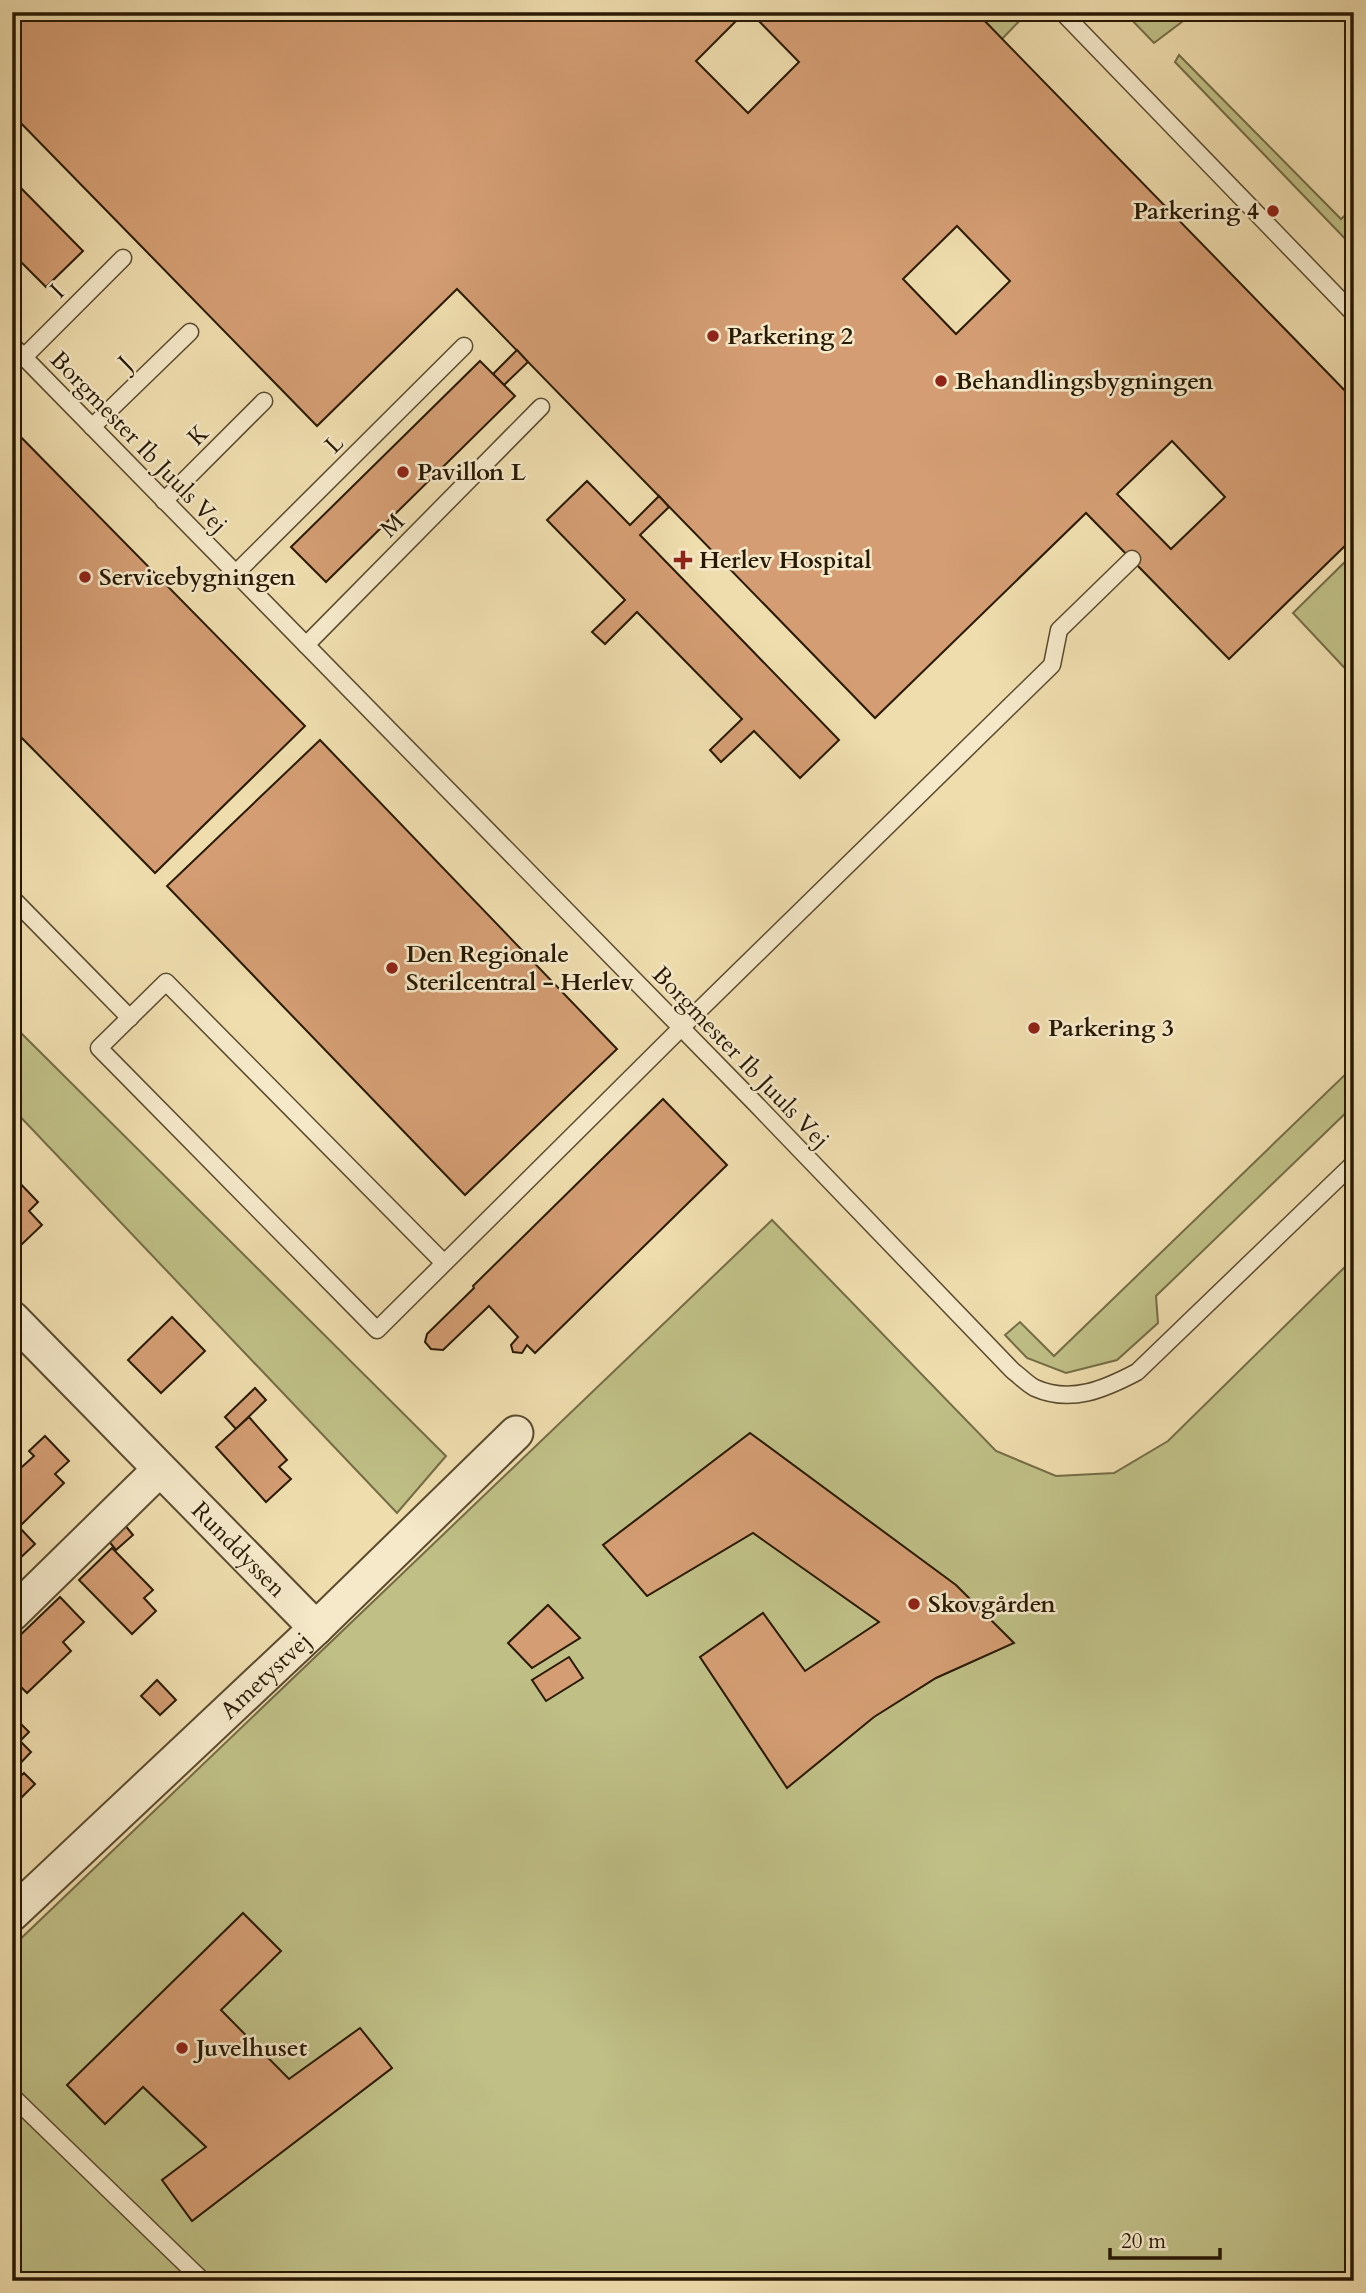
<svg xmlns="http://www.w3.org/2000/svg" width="1366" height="2293" font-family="Cardo,serif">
<rect width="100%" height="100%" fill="#efddae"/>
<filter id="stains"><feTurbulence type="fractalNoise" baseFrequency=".00286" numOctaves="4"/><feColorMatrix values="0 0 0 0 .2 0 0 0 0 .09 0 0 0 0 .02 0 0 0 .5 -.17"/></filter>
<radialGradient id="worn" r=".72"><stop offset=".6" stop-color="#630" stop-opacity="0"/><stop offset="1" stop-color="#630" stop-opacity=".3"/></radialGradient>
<g fill="#bfbf86" stroke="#746c45" stroke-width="2">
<path d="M 976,12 L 1028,12 L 1002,39 Z"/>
<path d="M 1124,12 L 1195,12 L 1154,43 Z"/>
<path d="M 1179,55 L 1341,219 L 1354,207 L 1354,216 L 1347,224 L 1354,232 L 1354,248 L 1175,62 Z"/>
<path d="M 1354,553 L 1354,678 L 1293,613 Z"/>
<path d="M 12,1024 L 446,1456 L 397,1513 L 12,1108 Z"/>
<path d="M 1354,1066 L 1354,1105 L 1156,1296 L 1158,1323 L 1117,1360 L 1066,1373 L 1027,1358 L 1005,1335 L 1020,1322 L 1054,1356 Z"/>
<path d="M 772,1220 L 996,1451 L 1056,1476 L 1114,1473 L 1168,1441 L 1354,1258 L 1354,2281 L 12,2281 L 12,1947 Z"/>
</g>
<g fill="#d49d73" stroke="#281904" stroke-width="2" fill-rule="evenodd">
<path d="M 12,12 L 745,12 L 696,61 L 748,113 L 799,62 L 750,12 L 976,12 L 1354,400 L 1354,537 L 1229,659 L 1086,513 L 875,718 L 457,289 L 317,426 L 12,114 ZM 957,226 L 1010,281 L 956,334 L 903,279 ZM 1172,441 L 1225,497 L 1171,549 L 1117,494 Z"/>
<path d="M 12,179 L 83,251 L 46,287 L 12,253 Z"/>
<path d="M 517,350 L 528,362 L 504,385 L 493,374 Z"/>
<path d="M 480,361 L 515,396 L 326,582 L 291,547 Z"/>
<path d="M 12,428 L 305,726 L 155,873 L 12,728 Z"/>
<path d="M 587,481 L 630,525 L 659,496 L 669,507 L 640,535 L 839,740 L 800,778 L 754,731 L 721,762 L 710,750 L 742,719 L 637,612 L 605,644 L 592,632 L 625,600 L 547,520 Z"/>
<path d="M 320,740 L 617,1049 L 465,1195 L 167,886 Z"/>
<path d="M 663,1099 L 727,1165 L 535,1353 L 527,1345 L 522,1353 L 513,1352 L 511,1345 L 518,1337 L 489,1306 L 443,1350 L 431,1349 L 425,1342 L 427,1334 L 474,1288 L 473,1286 Z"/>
<path d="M 12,1175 L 38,1202 L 29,1211 L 42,1225 L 19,1247 L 12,1241 Z"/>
<path d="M 172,1317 L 205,1351 L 161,1393 L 128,1360 Z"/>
<path d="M 255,1388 L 266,1400 L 236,1429 L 225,1417 Z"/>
<path d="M 249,1417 L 287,1460 L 279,1467 L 291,1479 L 266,1502 L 216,1447 Z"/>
<path d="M 750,1433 L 956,1585 L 1014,1643 L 936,1678 L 874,1717 L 787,1788 L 700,1657 L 763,1613 L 805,1671 L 879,1622 L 753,1533 L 647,1596 L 603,1545 Z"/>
<path d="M 45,1436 L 69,1461 L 55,1474 L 64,1483 L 19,1527 L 35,1544 L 15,1563 L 12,1561 L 12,1476 L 34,1456 L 29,1451 Z"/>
<path d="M 124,1524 L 133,1535 L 116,1550 L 107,1539 Z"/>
<path d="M 112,1548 L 153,1590 L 144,1598 L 156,1611 L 132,1634 L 79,1580 Z"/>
<path d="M 60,1597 L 84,1622 L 63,1642 L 71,1651 L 27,1693 L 12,1678 L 12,1643 Z"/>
<path d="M 548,1605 L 580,1638 L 532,1668 L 508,1643 Z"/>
<path d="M 569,1657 L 583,1678 L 546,1701 L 532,1680 Z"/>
<path d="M 157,1680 L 176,1700 L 160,1715 L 141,1696 Z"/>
<path d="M 12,1715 L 29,1732 L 20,1741 L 31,1752 L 13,1771 Z"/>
<path d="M 24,1773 L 35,1784 L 19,1800 L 12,1792 L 12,1784 Z"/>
<path d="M 243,1913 L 281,1951 L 221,2010 L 289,2079 L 360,2028 L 392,2068 L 192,2221 L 162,2180 L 206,2147 L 143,2087 L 105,2124 L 67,2085 Z"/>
</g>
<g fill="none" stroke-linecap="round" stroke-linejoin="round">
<defs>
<g id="lane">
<path d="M 1062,12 L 1354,314"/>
<path d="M 12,345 L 753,1101 L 1013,1371 C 1020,1376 1027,1384 1035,1388 C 1071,1404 1105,1389 1137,1372 L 1354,1163"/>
<path d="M 24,357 L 123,258"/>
<path d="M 92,427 L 190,332"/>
<path d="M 164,501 L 264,401"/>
<path d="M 236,573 L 464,346"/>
<path d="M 306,645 L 541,407"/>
<path d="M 12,898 L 130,1018"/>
<path d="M 444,1263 L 166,982 L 99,1048 L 377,1330 L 681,1028 L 1052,665 L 1059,630 L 1132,559"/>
<path d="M 12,2096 L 203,2281"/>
</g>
<g id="street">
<path id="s1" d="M 12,1318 L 316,1628"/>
<path d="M 12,1614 L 159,1470"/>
<path id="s2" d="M 12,1914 L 316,1628 L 516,1433"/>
</g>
</defs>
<use href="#lane" stroke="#5a4a2e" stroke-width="19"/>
<use href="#street" stroke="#5a4a2e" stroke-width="37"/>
<use href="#lane" stroke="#f5e9ca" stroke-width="16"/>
<use href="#street" stroke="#f5e9ca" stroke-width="33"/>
</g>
<g fill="#8f2418" stroke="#f5e9ca" stroke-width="2.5">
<circle cx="1273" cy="211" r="7"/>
<circle cx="713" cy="336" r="7"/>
<circle cx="941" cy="381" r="7"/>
<circle cx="403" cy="472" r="7"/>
<path d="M679.5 549.5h7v7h7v7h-7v7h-7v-7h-7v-7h7z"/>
<circle cx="85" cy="577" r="7"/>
<circle cx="392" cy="968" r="7"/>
<circle cx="1034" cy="1028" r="7"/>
<circle cx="914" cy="1604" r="7"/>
<circle cx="182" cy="2048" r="7"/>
</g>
<g text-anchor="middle" stroke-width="5" stroke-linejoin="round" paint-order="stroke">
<g font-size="24" font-weight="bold" fill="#281904" stroke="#f5e9ca" text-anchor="start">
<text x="1259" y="219" text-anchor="end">Parkering 4</text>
<text x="727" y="344">Parkering 2</text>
<text x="955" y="389">Behandlingsbygningen</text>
<text x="417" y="480">Pavillon L</text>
<text x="699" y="568">Herlev Hospital</text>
<text x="99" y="585">Servicebygningen</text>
<text x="406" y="962">Den Regionale<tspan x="406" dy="28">Sterilcentral - Herlev</tspan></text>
<text x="1048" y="1036">Parkering 3</text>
<text x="928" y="1612">Skovgården</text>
<text x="196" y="2056">Juvelhuset</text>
</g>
<g font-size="24" fill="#281904" stroke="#f5e9ca">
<text transform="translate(57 291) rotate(-45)" y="8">I</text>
<text transform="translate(125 363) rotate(-44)" y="8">J</text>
<text transform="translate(198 435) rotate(-45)" y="8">K</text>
<text transform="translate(139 442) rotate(46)" y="8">Borgmester Ib Juuls Vej</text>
<text transform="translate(334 444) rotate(-45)" y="8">L</text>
<text transform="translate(392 525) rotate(-45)" y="8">M</text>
<text transform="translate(741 1057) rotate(46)" y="8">Borgmester Ib Juuls Vej</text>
<text dy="8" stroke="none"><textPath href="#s1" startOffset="324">Runddyssen</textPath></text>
<text dy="8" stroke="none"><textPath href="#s2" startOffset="348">Ametystvej</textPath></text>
</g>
</g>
<rect width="1366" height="2293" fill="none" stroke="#efddae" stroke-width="42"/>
<rect x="14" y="14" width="1338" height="2265" fill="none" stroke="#281904" stroke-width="3.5"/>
<rect x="21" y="21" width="1324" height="2251" fill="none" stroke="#281904" stroke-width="2"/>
<path d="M1110 2248v10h110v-10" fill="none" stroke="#281904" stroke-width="3.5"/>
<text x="1121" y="2248" font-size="21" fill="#281904" stroke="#f5e9ca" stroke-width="5" paint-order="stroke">20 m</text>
<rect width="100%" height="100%" filter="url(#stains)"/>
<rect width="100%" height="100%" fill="url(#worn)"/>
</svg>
